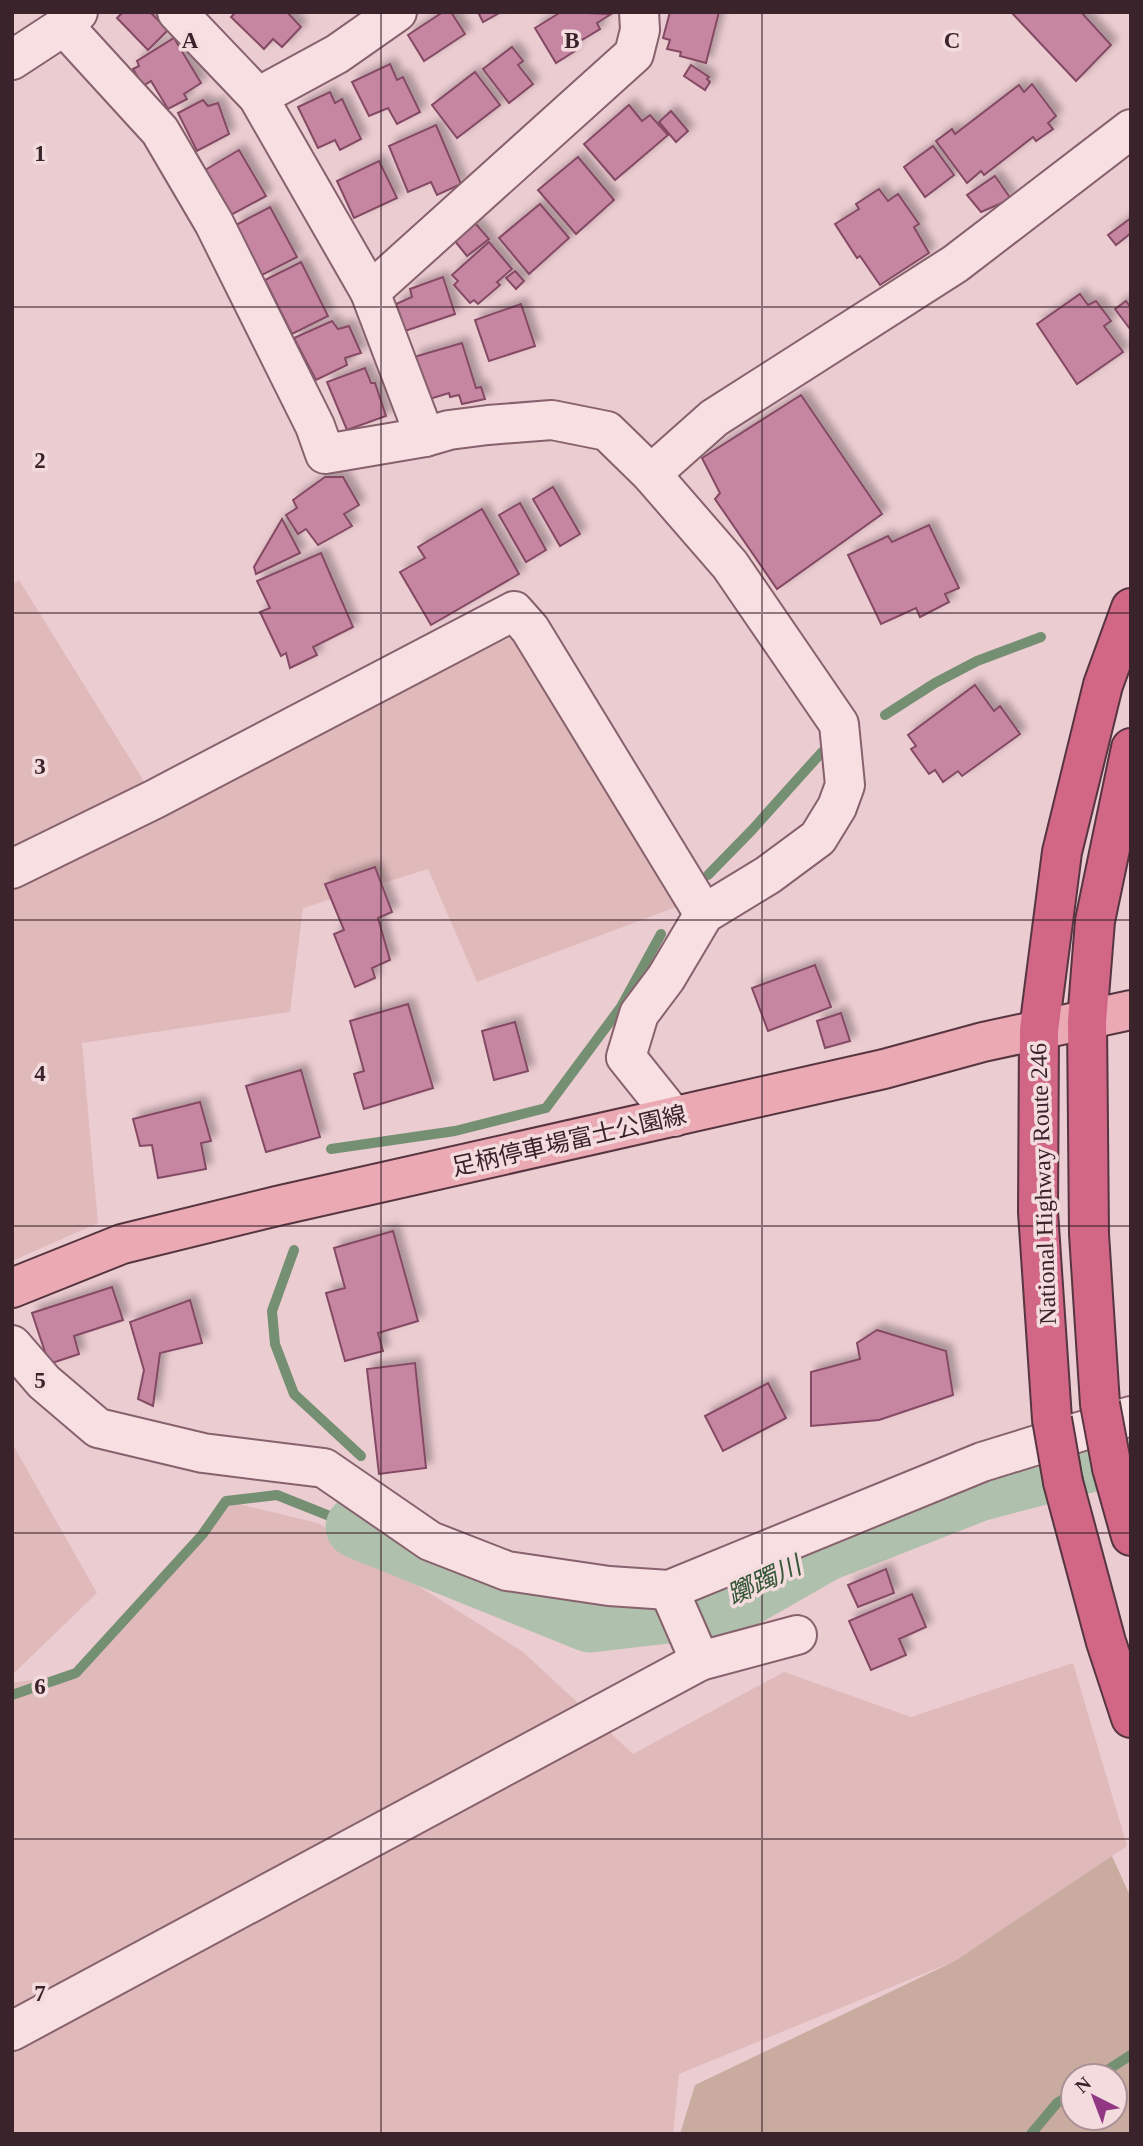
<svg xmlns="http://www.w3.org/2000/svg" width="1143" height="2146" font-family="'Times New Roman','Noto Sans JP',serif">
<defs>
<filter id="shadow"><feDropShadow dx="6" dy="-6" stdDeviation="3.5" flood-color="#0004"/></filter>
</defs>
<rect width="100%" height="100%" fill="#ebccd1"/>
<g fill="#e0babb">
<path d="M 19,580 L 155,799 L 530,629 L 676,907 L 477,982 L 428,869 L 303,908 L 290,1012 L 82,1043 L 98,1223 L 12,1261 L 12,585 Z"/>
<path d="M 12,1443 L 97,1593 L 12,1675 Z"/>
<path d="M 226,1501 L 318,1523 L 522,1651 L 633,1754 L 784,1672 L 911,1717 L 1073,1663 L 1127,1846 L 955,1961 L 679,2074 L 673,2134 L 12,2134 L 12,1683 L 76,1673 Z"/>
</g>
<path fill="#c9aba0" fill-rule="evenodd" d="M 1112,1856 L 1131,1898 L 1131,2134 L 680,2134 L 695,2085 L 955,1961 ZM 1073,2076 L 1115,2076 L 1115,2118 L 1073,2118 Z"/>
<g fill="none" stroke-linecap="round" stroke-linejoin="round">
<g stroke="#758f73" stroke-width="10">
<path d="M 885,715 L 935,683 L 977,661 L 1041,637"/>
<path d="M 708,875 L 752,830 L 822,752"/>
<path d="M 331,1149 L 455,1131 L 546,1108 L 621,1007 L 661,934"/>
<path d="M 294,1250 L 272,1311 L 275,1344 L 294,1394 L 361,1456"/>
<path d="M 12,1695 L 76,1673 L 202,1535 L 226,1501 L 277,1495 L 357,1527"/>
<path d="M 1098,2076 L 1131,2055"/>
<path d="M 1031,2134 L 1057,2103 L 1073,2093"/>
</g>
<path stroke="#afc1ac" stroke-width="63" d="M 357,1527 L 590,1621 L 693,1609 L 748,1594 L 825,1550 L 978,1490 L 1131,1450"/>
</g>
<g fill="#c686a2" stroke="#844964" stroke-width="2" filter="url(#shadow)">
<path d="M 123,12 L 150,12 L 168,30 L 148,50 L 117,18 Z"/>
<path d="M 236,12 L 287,12 L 301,27 L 282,47 L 273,39 L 264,49 L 231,17 Z"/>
<path d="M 443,12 L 451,12 L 465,34 L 424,61 L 408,35 Z"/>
<path d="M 478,12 L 501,12 L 483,22 Z"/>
<path d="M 561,12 L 611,14 L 597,23 L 600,29 L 572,46 L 575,51 L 556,63 L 535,28 Z"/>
<path d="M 670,12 L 719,12 L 706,63 L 680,56 L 681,52 L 667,49 L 670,40 L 663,38 Z"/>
<path d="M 1011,12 L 1081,12 L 1111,45 L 1076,81 Z"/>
<path d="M 174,38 L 201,83 L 184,94 L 187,99 L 168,109 L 151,81 L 143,86 L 133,69 L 139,66 L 137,61 Z"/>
<path d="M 512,47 L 523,61 L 518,65 L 533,84 L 509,103 L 483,69 Z"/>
<path d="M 390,64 L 397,80 L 403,77 L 420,112 L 397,124 L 388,108 L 369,116 L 352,82 Z"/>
<path d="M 691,65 L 709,77 L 707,79 L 710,82 L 705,90 L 684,76 Z"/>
<path d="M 475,72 L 500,105 L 457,138 L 432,105 Z"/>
<path d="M 1032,84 L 1056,116 L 1048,123 L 1053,129 L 1036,141 L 1033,137 L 984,175 L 981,171 L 967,183 L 936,141 L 952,129 L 955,134 L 1019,85 L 1024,92 Z"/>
<path d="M 330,92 L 335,103 L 342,99 L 361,139 L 340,150 L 335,140 L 318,148 L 298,107 Z"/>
<path d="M 203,100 L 208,106 L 218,103 L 229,134 L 197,151 L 178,113 Z"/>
<path d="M 629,105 L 642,121 L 650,115 L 668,135 L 615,180 L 584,144 Z"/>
<path d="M 671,111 L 688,131 L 676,142 L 659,122 Z"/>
<path d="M 436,125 L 461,184 L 437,195 L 431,182 L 408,192 L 389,146 Z"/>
<path d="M 933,146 L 954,175 L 925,197 L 904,167 Z"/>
<path d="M 239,150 L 266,196 L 231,215 L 205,170 Z"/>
<path d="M 578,157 L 614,200 L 576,234 L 538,190 Z"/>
<path d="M 379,161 L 397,198 L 354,218 L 337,181 Z"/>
<path d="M 995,176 L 1011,199 L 981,212 L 967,195 Z"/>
<path d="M 879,189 L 888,201 L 898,194 L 919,224 L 914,227 L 929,253 L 880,285 L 860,256 L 857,258 L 835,224 L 859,209 L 856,204 Z"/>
<path d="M 540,204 L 569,238 L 529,274 L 499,238 Z"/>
<path d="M 270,207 L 297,257 L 262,275 L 236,225 Z"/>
<path d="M 1131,218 L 1131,233 L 1116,245 L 1108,235 Z"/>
<path d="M 475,223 L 489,239 L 467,256 L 454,240 Z"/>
<path d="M 489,242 L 512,269 L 497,282 L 500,285 L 478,304 L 474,300 L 470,303 L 454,285 L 458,281 L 452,275 Z"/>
<path d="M 301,262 L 328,316 L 292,334 L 265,280 Z"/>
<path d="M 515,271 L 524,281 L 516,289 L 506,278 Z"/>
<path d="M 443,277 L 455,314 L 405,331 L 396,304 L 412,297 L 410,289 Z"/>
<path d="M 1080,294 L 1088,305 L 1096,301 L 1111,321 L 1104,326 L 1123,352 L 1077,384 L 1037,324 Z"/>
<path d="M 1126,301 L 1131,308 L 1130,329 L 1115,309 Z"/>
<path d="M 521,304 L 535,346 L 489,361 L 475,320 Z"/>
<path d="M 332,321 L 338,329 L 349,326 L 361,353 L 345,358 L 347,365 L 316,380 L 294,338 Z"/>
<path d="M 462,343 L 476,388 L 481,387 L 485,399 L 462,404 L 459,395 L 450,397 L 449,393 L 426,400 L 414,357 Z"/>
<path d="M 365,368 L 371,383 L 375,383 L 386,416 L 347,430 L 327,382 Z"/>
<path d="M 801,395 L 882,514 L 777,589 L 715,499 L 720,493 L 702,458 Z"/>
<path d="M 325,477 L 343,477 L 359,505 L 344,514 L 352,526 L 318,545 L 306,529 L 298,534 L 286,515 L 297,508 L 293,500 Z"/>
<path d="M 553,487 L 580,534 L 560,546 L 533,499 Z"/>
<path d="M 520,503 L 546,550 L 526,562 L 499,515 Z"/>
<path d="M 482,509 L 519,574 L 431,625 L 400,572 L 425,558 L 418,547 Z"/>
<path d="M 282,519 L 300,553 L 256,574 L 254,567 Z"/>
<path d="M 929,525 L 959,588 L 945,594 L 949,602 L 920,617 L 916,608 L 881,624 L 848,555 L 888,536 L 892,542 Z"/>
<path d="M 321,553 L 353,627 L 313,647 L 317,655 L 290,668 L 286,653 L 281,656 L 260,612 L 270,608 L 257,581 Z"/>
<path d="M 975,685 L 994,711 L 1000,706 L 1020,734 L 962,776 L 958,771 L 943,782 L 935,770 L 929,774 L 911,749 L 916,746 L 908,735 Z"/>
<path d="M 375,867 L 392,912 L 378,918 L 390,960 L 372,968 L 375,978 L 355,987 L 334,934 L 344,930 L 325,884 Z"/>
<path d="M 815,965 L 831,1007 L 768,1031 L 752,988 Z"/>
<path d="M 408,1004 L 433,1088 L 364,1109 L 354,1074 L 364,1071 L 350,1021 Z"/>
<path d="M 841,1013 L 850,1041 L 825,1048 L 817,1021 Z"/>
<path d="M 515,1022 L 528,1071 L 494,1080 L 482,1031 Z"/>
<path d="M 301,1070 L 320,1137 L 266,1152 L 246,1086 Z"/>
<path d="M 200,1102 L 211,1141 L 201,1143 L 206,1169 L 158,1178 L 152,1145 L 140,1146 L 133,1119 Z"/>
<path d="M 393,1231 L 418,1321 L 378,1333 L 383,1351 L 345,1361 L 326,1293 L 345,1288 L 334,1248 Z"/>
<path d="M 112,1287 L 123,1320 L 74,1336 L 79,1354 L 49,1364 L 32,1313 Z"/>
<path d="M 190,1300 L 202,1343 L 160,1353 L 153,1406 L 138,1399 L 144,1370 L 130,1322 Z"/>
<path d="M 877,1330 L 946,1351 L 953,1395 L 879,1420 L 811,1426 L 811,1372 L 860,1359 L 857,1343 Z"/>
<path d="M 415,1363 L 426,1468 L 379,1474 L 367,1369 Z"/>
<path d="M 768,1383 L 786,1418 L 723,1451 L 705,1416 Z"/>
<path d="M 886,1569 L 894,1593 L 858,1607 L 848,1585 Z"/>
<path d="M 912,1594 L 926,1627 L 899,1639 L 906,1655 L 871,1670 L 849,1621 Z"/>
</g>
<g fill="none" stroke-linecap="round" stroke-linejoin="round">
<defs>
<g id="minor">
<path d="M 177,12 L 258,97 L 370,292 L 425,437"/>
<path d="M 64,26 L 160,131 L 214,223 L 315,426 L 325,454 L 425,437 L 449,430 L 488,425 L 552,420 L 607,431 L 651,474 L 730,565 L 839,724 L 845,785 L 837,807 L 818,838 L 768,875 L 704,914 L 666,978 L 639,1014 L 626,1057 L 674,1117"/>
<path d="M 12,60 L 64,26 L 78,12"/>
<path d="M 258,97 L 337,54 L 397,12"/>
<path d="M 370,292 L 634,54 L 640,30 L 639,12"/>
<path d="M 651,474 L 714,418 L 955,264 L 1131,129"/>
<path d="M 12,869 L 155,799 L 514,611 L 530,629 L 704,914"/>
<path d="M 12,1345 L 44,1382 L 98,1428 L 203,1453 L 324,1468 L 430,1541 L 507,1571 L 609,1586 L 669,1590 L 982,1462 L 1131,1416"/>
<path d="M 669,1590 L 700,1661"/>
<path d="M 12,2031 L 700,1661 L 797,1635"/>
</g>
<path id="major" d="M 12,1288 L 122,1244 L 277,1206 L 884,1069 L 983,1042 L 1131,1010"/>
<g id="highway">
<path d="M 1100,1404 L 1089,1234 L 1087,1021 L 1095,921 L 1131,748"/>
<path d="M 1052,1419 L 1038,1212 L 1039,1030 L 1062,852 L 1103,685 L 1131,608"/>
<path d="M 1112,1468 L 1131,1536"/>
<path d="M 1063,1482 L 1106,1642 L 1131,1718"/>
</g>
</defs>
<use href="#minor" stroke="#87616d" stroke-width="42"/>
<use href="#major" stroke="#563541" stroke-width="42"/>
<use href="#highway" stroke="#563541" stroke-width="42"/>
<use href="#minor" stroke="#f7dfe2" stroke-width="38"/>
<use href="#major" stroke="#eaa9b3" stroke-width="38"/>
<use href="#highway" stroke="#d16785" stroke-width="38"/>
<defs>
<g id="highway-bridge">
<path d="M 1100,1404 L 1112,1468"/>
<path d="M 1052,1419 L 1063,1482"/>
</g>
</defs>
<use href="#highway-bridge" stroke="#563541" stroke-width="42" stroke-linecap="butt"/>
<use href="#highway-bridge" stroke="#d16785" stroke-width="38"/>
</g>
<path fill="none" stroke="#3a232b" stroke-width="2" stroke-opacity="0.55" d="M 381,12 L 381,2134M 762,12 L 762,2134M 12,307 L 1131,307M 12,613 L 1131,613M 12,920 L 1131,920M 12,1226 L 1131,1226M 12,1533 L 1131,1533M 12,1839 L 1131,1839"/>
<g text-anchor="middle" stroke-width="7" stroke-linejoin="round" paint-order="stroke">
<g font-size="24" fill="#3a232b" stroke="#f3dbde">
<text transform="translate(569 1141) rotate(-13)" y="8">足柄停車場富士公園線</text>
<text transform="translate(1043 1184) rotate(-92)" y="8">National Highway Route 246</text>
</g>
<g font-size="26" font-style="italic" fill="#345837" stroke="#f3dbde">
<text transform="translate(764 1580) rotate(-25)" y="9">躑躅川</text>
</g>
</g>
<g font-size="23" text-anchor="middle" font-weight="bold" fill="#3a232b" stroke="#f3dbde" stroke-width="7" stroke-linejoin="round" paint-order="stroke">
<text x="190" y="48">A</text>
<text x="572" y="48">B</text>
<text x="952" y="48">C</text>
<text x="40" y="161">1</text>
<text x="40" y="468">2</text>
<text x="40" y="774">3</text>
<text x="40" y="1081">4</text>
<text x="40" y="1388">5</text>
<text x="40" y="1694">6</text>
<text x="40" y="2001">7</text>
</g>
<rect width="1143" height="2146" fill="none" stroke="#3a232b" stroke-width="28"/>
<g transform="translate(1094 2097) rotate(318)"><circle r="33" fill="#f3dbde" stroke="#a99196" stroke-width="2"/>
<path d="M0-5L12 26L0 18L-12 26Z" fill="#913784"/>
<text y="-10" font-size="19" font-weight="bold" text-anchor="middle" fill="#3a232b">N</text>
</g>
</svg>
